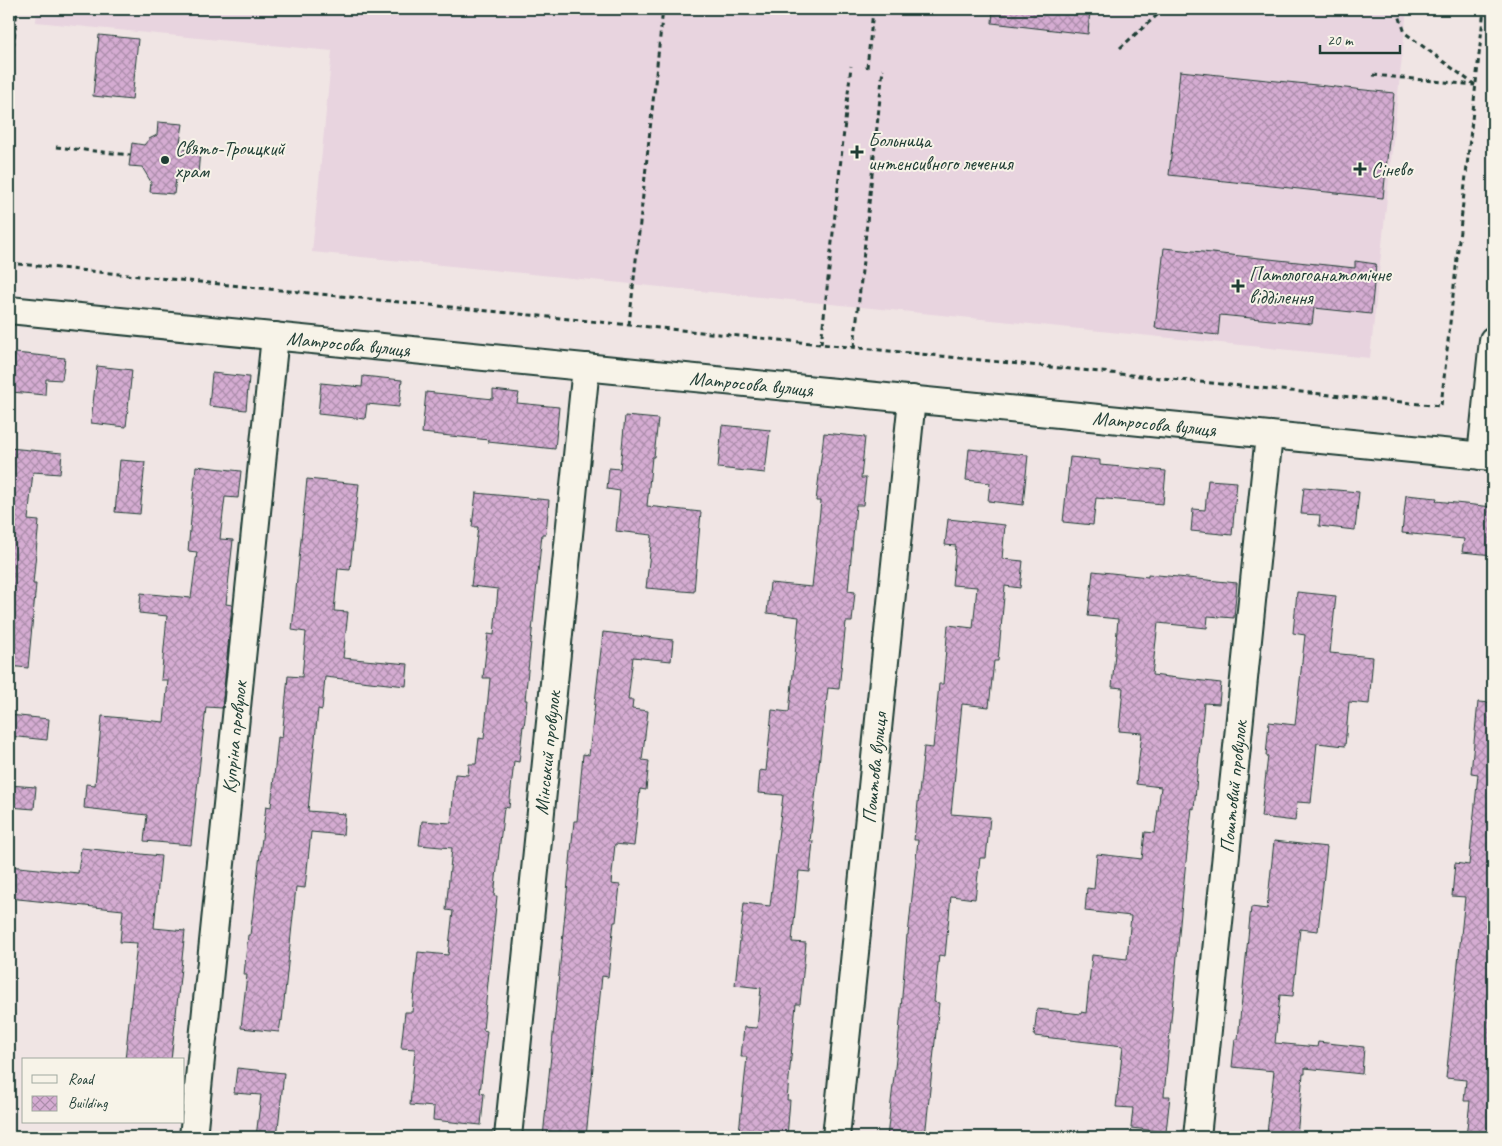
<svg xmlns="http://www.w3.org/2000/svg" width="1502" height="1146" font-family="Caveat,sans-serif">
<defs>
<pattern id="building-cross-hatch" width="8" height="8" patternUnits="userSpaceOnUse" patternTransform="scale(1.25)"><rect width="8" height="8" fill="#d5acd2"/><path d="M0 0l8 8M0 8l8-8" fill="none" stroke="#ac8dab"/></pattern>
</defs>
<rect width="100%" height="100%" fill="#f0e5e4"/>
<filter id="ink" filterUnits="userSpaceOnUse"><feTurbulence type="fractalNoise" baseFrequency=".02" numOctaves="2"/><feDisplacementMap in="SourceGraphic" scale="10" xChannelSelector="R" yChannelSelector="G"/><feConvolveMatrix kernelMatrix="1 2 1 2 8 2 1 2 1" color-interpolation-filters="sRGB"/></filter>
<g filter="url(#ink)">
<path fill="#e8d4df" d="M 37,9 L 1407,9 L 1370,358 L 312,252 L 332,51 L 36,22 Z"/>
<g fill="url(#building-cross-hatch)" stroke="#1f3d34">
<path d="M 993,9 L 1090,9 L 1088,34 L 992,23 Z"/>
<path d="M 99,35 L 138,39 L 132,100 L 93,96 Z"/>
<path d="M 1180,71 L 1394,93 L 1383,198 L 1169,175 Z"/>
<path d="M 158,122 L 183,124 L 179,149 L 200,151 L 198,174 L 177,171 L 174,194 L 150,192 L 151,182 L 142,167 L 129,166 L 132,143 L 144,145 L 149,139 L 157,135 Z"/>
<path d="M 1164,248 L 1355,268 L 1355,261 L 1376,264 L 1371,314 L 1314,308 L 1312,324 L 1220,315 L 1218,335 L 1155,328 Z"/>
<path d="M 15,353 L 65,358 L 62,380 L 46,379 L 45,395 L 11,392 Z"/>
<path d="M 97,366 L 132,370 L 126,427 L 91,423 Z"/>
<path d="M 212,373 L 249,377 L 246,410 L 209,406 Z"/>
<path d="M 363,376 L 402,380 L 399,407 L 367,404 L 365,419 L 318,414 L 321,383 L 362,387 Z"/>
<path d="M 493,390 L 519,393 L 517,403 L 559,407 L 555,449 L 488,442 L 489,440 L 422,433 L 426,392 L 493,399 Z"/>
<path d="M 625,416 L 658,419 L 654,457 L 652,457 L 647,506 L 701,512 L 694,592 L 646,588 L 652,535 L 616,531 L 620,491 L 607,489 L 609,468 L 620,469 Z"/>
<path d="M 722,425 L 770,430 L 765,473 L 718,468 Z"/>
<path d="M 824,433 L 865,437 L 861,478 L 866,478 L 863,505 L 856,505 L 848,591 L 855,592 L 852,622 L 846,622 L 839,689 L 828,688 L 810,841 L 813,841 L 810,872 L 799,871 L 792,942 L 806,943 L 800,1004 L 796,1004 L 787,1100 L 790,1100 L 787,1137 L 739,1132 L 747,1057 L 741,1057 L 744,1027 L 757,1028 L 761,988 L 735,985 L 744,903 L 770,906 L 783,795 L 758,793 L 760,770 L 766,771 L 772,710 L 789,712 L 799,617 L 767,613 L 770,583 L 812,587 L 821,501 L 816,501 Z"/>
<path d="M 9,448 L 62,453 L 60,474 L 33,472 L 28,520 L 39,521 L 33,584 L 36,584 L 28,668 L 9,666 Z"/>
<path d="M 969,449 L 1028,455 L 1023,505 L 988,501 L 990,483 L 966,480 Z"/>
<path d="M 1070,457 L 1100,460 L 1100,465 L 1166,471 L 1163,504 L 1096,498 L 1093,525 L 1063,522 Z"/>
<path d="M 120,460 L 145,462 L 140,514 L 115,512 Z"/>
<path d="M 196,466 L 241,471 L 238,498 L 225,497 L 220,539 L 233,540 L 226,604 L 232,605 L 226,668 L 222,708 L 206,707 L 191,845 L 144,841 L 147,815 L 84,808 L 86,784 L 95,785 L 102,716 L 164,722 L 168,680 L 161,680 L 167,616 L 139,613 L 141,593 L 191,598 L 197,552 L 188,551 Z"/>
<path d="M 307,479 L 359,484 L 350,570 L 338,569 L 334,611 L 348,612 L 343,658 L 408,664 L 406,686 L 325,677 L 322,710 L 318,709 L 308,811 L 345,814 L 343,835 L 311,832 L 305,888 L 296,887 L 282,1021 L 281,1020 L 279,1032 L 241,1028 L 247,975 L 244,975 L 248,935 L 250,935 L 266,806 L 271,807 L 278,737 L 282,738 L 288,676 L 302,677 L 306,632 L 292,630 Z"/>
<path d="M 1208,480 L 1237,482 L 1232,535 L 1191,531 L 1193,509 L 1205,510 Z"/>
<path d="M 1304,487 L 1359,492 L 1355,530 L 1319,526 L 1320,515 L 1301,514 Z"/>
<path d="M 476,493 L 549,500 L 546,534 L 542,534 L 525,700 L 527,700 L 524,727 L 523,726 L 519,762 L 514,761 L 509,808 L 504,807 L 494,896 L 497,896 L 483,1030 L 487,1031 L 480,1093 L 484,1094 L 481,1125 L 433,1120 L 434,1107 L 410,1105 L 415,1049 L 401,1048 L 405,1012 L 412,1012 L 418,952 L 448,955 L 453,911 L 446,910 L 452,848 L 419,845 L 422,821 L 451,823 L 455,774 L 468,775 L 469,764 L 476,764 L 479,738 L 484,739 L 490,678 L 483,678 L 488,634 L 494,635 L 498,589 L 471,586 L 478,527 L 472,527 Z"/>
<path d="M 1406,495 L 1437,498 L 1436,501 L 1493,507 L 1493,555 L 1462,552 L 1464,539 L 1402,533 Z"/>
<path d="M 948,519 L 1005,525 L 1002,559 L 1023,561 L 1020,588 L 1005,586 L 998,661 L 994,661 L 989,707 L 962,704 L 951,814 L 990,817 L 986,858 L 980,858 L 975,899 L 951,896 L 945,956 L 939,955 L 934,1002 L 939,1003 L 925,1137 L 887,1137 L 899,1033 L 907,935 L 908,935 L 918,840 L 914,840 L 924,747 L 933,748 L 939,684 L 943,684 L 948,625 L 973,628 L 977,587 L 952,585 L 956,546 L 945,545 Z"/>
<path d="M 1093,571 L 1148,577 L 1148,574 L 1237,583 L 1234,618 L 1208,616 L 1207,628 L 1158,623 L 1152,675 L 1221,683 L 1219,704 L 1204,703 L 1194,809 L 1192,808 L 1185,870 L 1164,1096 L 1170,1096 L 1166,1132 L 1131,1128 L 1133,1108 L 1116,1107 L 1123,1046 L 1034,1036 L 1037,1009 L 1081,1014 L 1081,1012 L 1086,1013 L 1092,955 L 1127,959 L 1131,916 L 1085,911 L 1087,888 L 1094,889 L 1097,854 L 1142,859 L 1145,832 L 1155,833 L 1161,787 L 1136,784 L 1142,733 L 1119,731 L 1123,688 L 1112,687 L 1118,619 L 1088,616 Z"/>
<path d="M 1297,592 L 1336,596 L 1330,653 L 1373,657 L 1369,704 L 1349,702 L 1345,746 L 1317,743 L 1311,803 L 1297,802 L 1295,821 L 1261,817 L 1268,756 L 1266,756 L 1269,722 L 1295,725 L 1305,635 L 1293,633 Z"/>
<path d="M 603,632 L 673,640 L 671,661 L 633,657 L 628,700 L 633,700 L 632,709 L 648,711 L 642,760 L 649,761 L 646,790 L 640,789 L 634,846 L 615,844 L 611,884 L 620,885 L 616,922 L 614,922 L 608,977 L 602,976 L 586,1137 L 543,1137 L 574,821 L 577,821 L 583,754 L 589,755 Z"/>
<path d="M 1478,702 L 1493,703 L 1493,1137 L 1466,1137 L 1470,1101 L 1464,1101 L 1466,1080 L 1446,1078 L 1465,897 L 1452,896 L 1455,863 L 1469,865 L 1478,774 L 1471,773 Z"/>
<path d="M 9,715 L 49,719 L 47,740 L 9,736 Z"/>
<path d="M 9,785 L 36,787 L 34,809 L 9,807 Z"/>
<path d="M 1274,841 L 1327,847 L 1318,931 L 1300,929 L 1293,996 L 1280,995 L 1275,1043 L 1317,1047 L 1318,1042 L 1364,1047 L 1362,1074 L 1305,1068 L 1305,1074 L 1303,1074 L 1297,1136 L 1267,1133 L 1274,1071 L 1232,1067 L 1235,1039 L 1238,1039 L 1251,907 L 1267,909 Z"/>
<path d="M 81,848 L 161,856 L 154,928 L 185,931 L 171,1060 L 125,1060 L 137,943 L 120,942 L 123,910 L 9,898 L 9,866 L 78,873 Z"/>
<path d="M 237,1068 L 284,1073 L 277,1137 L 256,1137 L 261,1095 L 234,1093 Z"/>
</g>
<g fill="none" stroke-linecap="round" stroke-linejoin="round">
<defs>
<g id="minor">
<path id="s1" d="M 9,310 L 1493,457"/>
<path d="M 1481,456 L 1493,340"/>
<path id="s2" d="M 193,1137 L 275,336"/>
<path id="s3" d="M 508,1137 L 586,367"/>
<path id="s4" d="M 836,1137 L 912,399"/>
<path id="s5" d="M 1197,1137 L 1269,435"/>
</g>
</defs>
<use href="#minor" stroke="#1f3d34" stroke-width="30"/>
<g stroke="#1f3d34" stroke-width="3" stroke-dasharray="5 4" stroke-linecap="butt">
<path d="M 1397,9 L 1405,33 L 1475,85"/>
<path d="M 1120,48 L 1164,9"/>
<path d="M 867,68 L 873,11"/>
<path d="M 1373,75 L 1475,85"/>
<path d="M 9,91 L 17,9"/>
<path d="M 56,147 L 131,155"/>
<path d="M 9,263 L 1441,406 L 1484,9"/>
<path d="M 629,325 L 663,9"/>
<path d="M 821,344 L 851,66"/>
<path d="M 854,347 L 883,69"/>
</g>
<use href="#minor" stroke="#f7f3e8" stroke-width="26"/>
</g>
</g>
<g fill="#1f3d34" stroke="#f7f3e8" stroke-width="2">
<path d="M854.5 144.5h5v5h5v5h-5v5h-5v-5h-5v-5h5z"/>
<circle cx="165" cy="160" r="5"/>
<path d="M1357.5 161.5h5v5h5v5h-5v5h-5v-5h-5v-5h5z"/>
<path d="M1235.5 278.5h5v5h5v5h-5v5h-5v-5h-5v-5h5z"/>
</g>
<g text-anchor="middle" stroke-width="4" stroke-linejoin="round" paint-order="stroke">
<g font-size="20" fill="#1f3d34" stroke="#f7f3e8" text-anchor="start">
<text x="868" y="147">Больница<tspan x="868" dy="23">интенсивного лечения</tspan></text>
<text x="175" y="155">Свято-Троицкий<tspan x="175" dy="23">храм</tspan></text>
<text x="1371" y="176">Сінево</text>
<text x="1249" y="281">Патологоанатомічне<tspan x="1249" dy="23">відділення</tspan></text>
</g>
<g font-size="20" fill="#1f3d34" stroke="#f7f3e8">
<text dy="7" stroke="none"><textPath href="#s1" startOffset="341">Матросова вулиця</textPath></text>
<text dy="7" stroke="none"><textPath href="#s1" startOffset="746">Матросова вулиця</textPath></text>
<text dy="7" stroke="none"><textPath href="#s1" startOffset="1151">Матросова вулиця</textPath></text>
<text dy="7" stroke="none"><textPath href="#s2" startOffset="402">Купріна провулок</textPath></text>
<text dy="7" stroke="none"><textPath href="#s3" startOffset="386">Мінський провулок</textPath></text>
<text dy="7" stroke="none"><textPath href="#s4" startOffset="371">Поштова вулиця</textPath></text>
<text dy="7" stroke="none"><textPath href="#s5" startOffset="352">Поштовий провулок</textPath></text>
</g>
</g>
<rect width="1502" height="1146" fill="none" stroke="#f7f3e8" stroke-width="30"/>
<rect x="15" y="15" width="1472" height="1116" fill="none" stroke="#1f3d34" stroke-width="2" filter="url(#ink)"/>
<rect x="22" y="1058" width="162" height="65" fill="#f7f3e8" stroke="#a1aaa0"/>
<rect x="32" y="1075" width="25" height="8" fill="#f7f3e8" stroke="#a1aaa0"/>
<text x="68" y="1084" font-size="15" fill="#1f3d34">Road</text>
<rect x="32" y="1096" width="25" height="15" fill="url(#building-cross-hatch)" stroke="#a1aaa0"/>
<text x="68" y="1108" font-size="15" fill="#1f3d34">Building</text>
<path d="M1320 45v8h80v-8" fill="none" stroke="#1f3d34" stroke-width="2.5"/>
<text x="1327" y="45" font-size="15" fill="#1f3d34" stroke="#f7f3e8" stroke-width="4" paint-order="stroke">20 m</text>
</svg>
